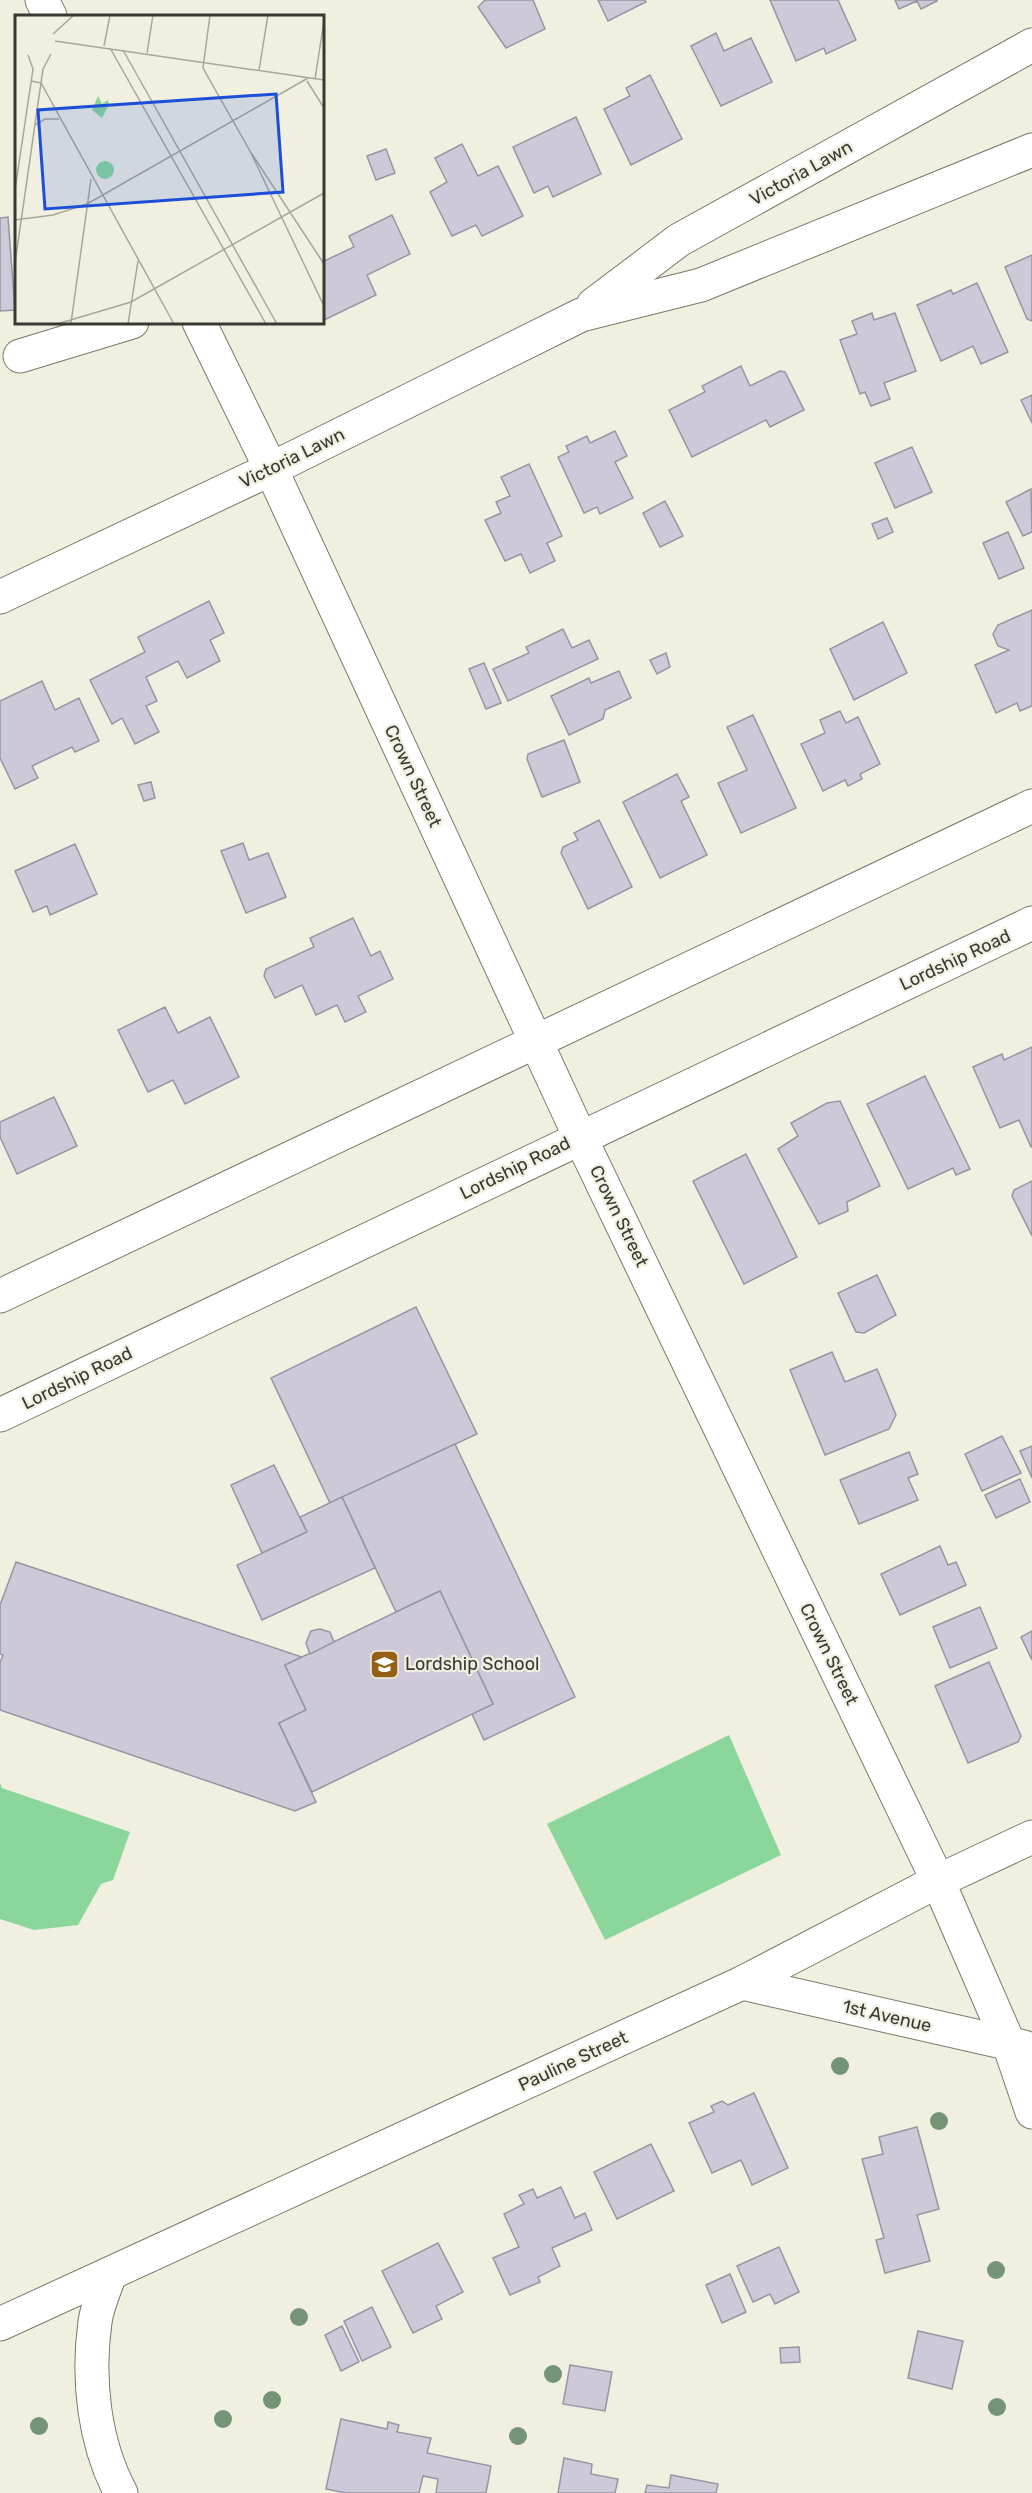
<svg xmlns="http://www.w3.org/2000/svg" width="1032" height="2493" font-family="Rubik,sans-serif">
<rect width="100%" height="100%" fill="#f1efe0"/>
<g fill="#8bd79b">
<path d="M 729,1735 L 781,1855 L 605,1940 L 547,1824 Z"/>
<path d="M 0,1783 L 2,1788 L 130,1832 L 113,1880 L 101,1884 L 78,1925 L 34,1930 L 0,1919 Z"/>
</g>
<g fill="#cdc9d8" stroke="#9895a2" stroke-width="1.5">
<path d="M 485,0 L 533,0 L 545,29 L 506,48 L 478,7 Z"/>
<path d="M 598,0 L 645,0 L 646,2 L 608,21 Z"/>
<path d="M 770,0 L 838,0 L 856,40 L 826,54 L 824,48 L 796,61 Z"/>
<path d="M 895,0 L 937,0 L 937,1 L 921,9 L 917,1 L 899,9 Z"/>
<path d="M 716,33 L 724,51 L 751,38 L 772,82 L 721,106 L 691,46 Z"/>
<path d="M 650,75 L 682,139 L 631,165 L 604,109 L 630,96 L 626,88 Z"/>
<path d="M 576,117 L 601,174 L 553,197 L 548,186 L 534,193 L 513,147 Z"/>
<path d="M 462,144 L 478,176 L 498,166 L 523,216 L 482,236 L 476,225 L 452,236 L 430,192 L 447,182 L 435,158 Z"/>
<path d="M 386,149 L 395,173 L 376,180 L 367,156 Z"/>
<path d="M 392,215 L 410,254 L 367,275 L 376,295 L 322,321 L 322,262 L 354,247 L 349,236 Z"/>
<path d="M 8,217 L 15,310 L 0,311 L 0,218 Z"/>
<path d="M 1032,255 L 1032,321 L 1027,319 L 1005,267 Z"/>
<path d="M 977,283 L 1008,352 L 981,364 L 973,346 L 941,361 L 917,305 L 951,290 L 953,294 Z"/>
<path d="M 872,313 L 874,320 L 895,313 L 916,371 L 884,383 L 890,399 L 871,406 L 865,392 L 860,394 L 840,340 L 857,334 L 852,321 Z"/>
<path d="M 741,366 L 750,386 L 780,371 L 785,372 L 804,410 L 770,427 L 766,420 L 692,457 L 669,410 L 705,392 L 702,386 Z"/>
<path d="M 1032,395 L 1032,423 L 1021,400 Z"/>
<path d="M 615,431 L 627,456 L 615,462 L 633,498 L 600,514 L 597,507 L 584,513 L 558,457 L 569,452 L 566,446 L 587,436 L 590,443 Z"/>
<path d="M 912,447 L 932,492 L 895,508 L 875,463 Z"/>
<path d="M 529,464 L 562,536 L 547,543 L 555,561 L 530,573 L 521,554 L 505,561 L 485,520 L 501,513 L 496,502 L 510,496 L 501,477 Z"/>
<path d="M 1031,489 L 1032,532 L 1023,536 L 1006,502 Z"/>
<path d="M 665,501 L 683,536 L 660,547 L 643,513 Z"/>
<path d="M 887,518 L 893,532 L 878,539 L 872,524 Z"/>
<path d="M 1008,532 L 1024,568 L 999,579 L 983,543 Z"/>
<path d="M 209,601 L 224,633 L 210,640 L 220,661 L 187,678 L 178,661 L 146,677 L 157,701 L 146,706 L 159,732 L 135,744 L 122,718 L 112,724 L 90,680 L 145,652 L 138,637 Z"/>
<path d="M 1032,610 L 1032,706 L 1020,711 L 1017,703 L 996,713 L 975,665 L 1009,650 L 998,646 L 993,634 L 998,625 Z"/>
<path d="M 883,622 L 907,673 L 854,700 L 830,649 Z"/>
<path d="M 563,629 L 572,648 L 589,640 L 598,659 L 508,701 L 493,669 L 529,653 L 526,647 Z"/>
<path d="M 666,653 L 670,667 L 657,674 L 650,660 Z"/>
<path d="M 484,663 L 501,703 L 486,709 L 469,669 Z"/>
<path d="M 619,671 L 631,698 L 605,710 L 603,719 L 569,735 L 551,696 L 589,678 L 591,683 Z"/>
<path d="M 42,681 L 55,710 L 79,698 L 99,741 L 75,752 L 72,747 L 32,766 L 38,778 L 15,789 L 0,758 L 0,701 Z"/>
<path d="M 840,711 L 846,723 L 858,717 L 880,764 L 860,774 L 862,779 L 848,786 L 845,780 L 823,791 L 801,744 L 825,733 L 820,720 Z"/>
<path d="M 753,715 L 796,808 L 741,833 L 718,783 L 747,770 L 727,727 Z"/>
<path d="M 564,740 L 580,782 L 542,797 L 527,759 L 528,754 Z"/>
<path d="M 677,774 L 689,797 L 681,801 L 707,855 L 660,878 L 623,802 Z"/>
<path d="M 151,782 L 155,798 L 144,801 L 138,785 Z"/>
<path d="M 599,820 L 632,887 L 588,909 L 561,853 L 563,847 L 578,840 L 574,833 Z"/>
<path d="M 243,843 L 249,860 L 268,853 L 286,897 L 246,913 L 221,851 Z"/>
<path d="M 75,844 L 97,894 L 50,915 L 47,906 L 33,912 L 15,871 Z"/>
<path d="M 353,918 L 371,956 L 380,951 L 393,979 L 358,996 L 366,1012 L 345,1022 L 337,1005 L 316,1015 L 302,985 L 275,998 L 264,976 L 266,969 L 314,947 L 310,938 Z"/>
<path d="M 165,1007 L 178,1033 L 210,1017 L 239,1077 L 185,1104 L 173,1080 L 148,1092 L 118,1030 Z"/>
<path d="M 1032,1047 L 1032,1147 L 1031,1147 L 1019,1120 L 1000,1128 L 973,1067 L 1002,1054 L 1004,1060 Z"/>
<path d="M 925,1076 L 970,1169 L 956,1175 L 953,1168 L 908,1189 L 867,1104 Z"/>
<path d="M 54,1097 L 77,1146 L 17,1174 L 0,1137 L 0,1122 Z"/>
<path d="M 840,1101 L 880,1186 L 847,1202 L 848,1211 L 819,1224 L 778,1149 L 798,1136 L 791,1123 L 827,1103 Z"/>
<path d="M 746,1154 L 797,1257 L 744,1284 L 693,1181 Z"/>
<path d="M 1032,1181 L 1032,1236 L 1012,1196 L 1014,1190 Z"/>
<path d="M 877,1275 L 896,1315 L 864,1333 L 856,1332 L 838,1293 Z"/>
<path d="M 416,1307 L 477,1434 L 330,1503 L 271,1378 Z"/>
<path d="M 832,1352 L 845,1382 L 877,1369 L 896,1415 L 889,1429 L 825,1455 L 790,1370 Z"/>
<path d="M 1002,1436 L 1021,1473 L 982,1491 L 965,1454 Z"/>
<path d="M 455,1444 L 575,1697 L 484,1740 L 472,1714 L 493,1704 L 440,1591 L 396,1612 L 342,1497 Z"/>
<path d="M 1032,1446 L 1032,1478 L 1020,1451 Z"/>
<path d="M 909,1452 L 918,1474 L 908,1478 L 918,1500 L 859,1524 L 840,1480 Z"/>
<path d="M 274,1465 L 307,1532 L 262,1553 L 231,1485 Z"/>
<path d="M 1020,1479 L 1030,1502 L 996,1518 L 985,1495 Z"/>
<path d="M 342,1497 L 375,1568 L 262,1620 L 237,1565 L 307,1532 L 300,1517 Z"/>
<path d="M 940,1546 L 948,1565 L 956,1562 L 966,1585 L 900,1615 L 881,1574 Z"/>
<path d="M 16,1562 L 302,1657 L 285,1665 L 306,1710 L 279,1723 L 316,1802 L 295,1811 L 0,1710 L 0,1663 L 3,1655 L 0,1654 L 0,1605 Z"/>
<path d="M 440,1591 L 493,1704 L 312,1792 L 279,1723 L 306,1710 L 285,1665 Z"/>
<path d="M 980,1607 L 997,1648 L 950,1668 L 933,1627 Z"/>
<path d="M 320,1629 L 330,1632 L 334,1642 L 310,1654 L 306,1643 L 311,1631 Z"/>
<path d="M 1032,1631 L 1032,1660 L 1021,1637 Z"/>
<path d="M 989,1662 L 1021,1736 L 1018,1742 L 968,1763 L 935,1686 Z"/>
<path d="M 754,2093 L 788,2168 L 752,2185 L 741,2160 L 712,2173 L 689,2123 L 714,2112 L 711,2106 L 722,2101 L 728,2105 Z"/>
<path d="M 917,2127 L 939,2209 L 917,2215 L 930,2261 L 885,2273 L 876,2240 L 884,2238 L 862,2159 L 883,2154 L 879,2137 Z"/>
<path d="M 651,2144 L 674,2191 L 617,2219 L 594,2172 Z"/>
<path d="M 561,2187 L 575,2218 L 585,2213 L 592,2230 L 552,2248 L 560,2266 L 538,2277 L 540,2282 L 510,2295 L 493,2258 L 519,2247 L 504,2214 L 524,2204 L 519,2195 L 533,2189 L 537,2198 Z"/>
<path d="M 438,2243 L 463,2292 L 436,2306 L 442,2319 L 413,2333 L 382,2271 Z"/>
<path d="M 779,2247 L 799,2292 L 775,2304 L 770,2294 L 753,2302 L 737,2266 Z"/>
<path d="M 730,2274 L 746,2312 L 722,2323 L 706,2285 Z"/>
<path d="M 372,2307 L 391,2347 L 362,2361 L 344,2321 Z"/>
<path d="M 342,2326 L 359,2362 L 341,2371 L 325,2335 Z"/>
<path d="M 918,2331 L 963,2341 L 952,2389 L 908,2378 Z"/>
<path d="M 799,2347 L 800,2362 L 781,2363 L 780,2348 Z"/>
<path d="M 570,2365 L 612,2372 L 605,2411 L 563,2404 Z"/>
<path d="M 341,2419 L 387,2429 L 388,2422 L 399,2425 L 397,2432 L 431,2438 L 427,2453 L 491,2466 L 486,2493 L 436,2493 L 438,2479 L 423,2476 L 419,2493 L 346,2493 L 326,2489 Z"/>
<path d="M 564,2458 L 592,2464 L 591,2474 L 618,2479 L 615,2493 L 558,2493 Z"/>
<path d="M 671,2475 L 718,2484 L 716,2493 L 645,2493 L 647,2485 L 669,2488 Z"/>
</g>
<g fill="none" stroke-linecap="round" stroke-linejoin="round">
<defs>
<g id="minor">
<path d="M 42,0 L 50,16"/>
<path d="M 593,305 L 679,240 L 1032,45"/>
<path d="M 199,322 L 271,469 L 580,1137 L 938,1881 L 1009,2044 L 1032,2112"/>
<path d="M 20,356 L 132,322"/>
<path d="M 0,597 L 271,469 L 581,315 L 701,285 L 1032,150"/>
<path d="M 0,1296 L 1032,806"/>
<path d="M 0,1415 L 1032,923"/>
<path d="M 742,1983 L 1024,2047"/>
<path d="M 110,2274 C 105,2289 97,2306 95,2322 C 87,2379 94,2443 121,2493"/>
<path d="M 0,2324 L 742,1983 L 938,1881 L 1032,1837"/>
</g>
</defs>
<use href="#minor" stroke="#7a786a" stroke-width="35"/>
<use href="#minor" stroke="#fff" stroke-width="33"/>
</g>
<g fill="#749477">
<circle cx="840" cy="2066" r="9"/>
<circle cx="939" cy="2121" r="9"/>
<circle cx="996" cy="2270" r="9"/>
<circle cx="299" cy="2317" r="9"/>
<circle cx="553" cy="2374" r="9"/>
<circle cx="272" cy="2400" r="9"/>
<circle cx="997" cy="2407" r="9"/>
<circle cx="223" cy="2419" r="9"/>
<circle cx="39" cy="2426" r="9"/>
<circle cx="518" cy="2436" r="9"/>
</g>
<defs>
<symbol id="school-square" viewBox="-11 -11 22 22"><rect x="-9" y="-9" width="18" height="18" rx="4" fill="#956016" stroke="#f1efe0"/><path d="M0-5L7-2L0 1L-7-2ZM-4 1L0 2.5L4 1V4Q0 6-4 4Z" fill="#fff"/></symbol>
</defs>
<g fill-rule="evenodd">
<use href="#school-square" x="368" y="1648" width="33" height="33"/>
</g>
<g text-anchor="middle" stroke-width="4.5" stroke-linejoin="round" paint-order="stroke">
<g font-size="18" fill="#393832" stroke="#f1efe0">
<text transform="translate(801 173) rotate(-29)" y="6">Victoria Lawn</text>
<text transform="translate(292 458) rotate(-26)" y="6">Victoria Lawn</text>
<text transform="translate(413 776) rotate(65)" y="6">Crown Street</text>
<text transform="translate(955 960) rotate(-25)" y="6">Lordship Road</text>
<text transform="translate(515 1168) rotate(-26)" y="6">Lordship Road</text>
<text transform="translate(619 1216) rotate(64)" y="6">Crown Street</text>
<text transform="translate(77 1378) rotate(-26)" y="6">Lordship Road</text>
<text transform="translate(829 1654) rotate(64)" y="6">Crown Street</text>
<text transform="translate(887 2016) rotate(13)" y="6">1st Avenue</text>
<text transform="translate(573 2061) rotate(-25)" y="6">Pauline Street</text>
</g>
<g font-size="18" fill="#393832" stroke="#f1efe0" text-anchor="start">
<text x="405" y="1670">Lordship School</text>
</g>
</g>
<g transform="translate(15 15)">
<rect width="309" height="309" fill="#f1efe0"/>
<path d="M 83,81 L 87,89 L 93,85 L 94,89 L 87,103 L 77,95 ZM81 155a9 9 0 1 1 18 0a9 9 0 1 1-18 0Z" fill="#8bd79b"/>
<path fill="none" stroke="#a7a69a" stroke-width="1.5" d="M 195,0 L 188,53 L 235,136 L 309,291M 38,19 L 59,0M 40,26 L 309,65M 89,31 L 95,0M 95,33 L 251,309M 108,35 L 262,309M 132,38 L 138,0M 244,55 L 253,0M 300,64 L 309,6M 16,66 L 26,68 L 159,309M 292,66 L 309,93M 20,110 L 30,104 L 44,104M 237,139 L 309,249M 0,175 L 18,54 L 13,40M 0,205 L 38,200 L 72,189 L 293,63M 0,248 L 28,54 L 36,39M 56,308 L 76,164M 42,309 L 116,287 L 309,178M 113,309 L 123,246"/>
<path fill="#1d4ed8" fill-opacity="0.15" stroke="#1d4ed8" stroke-width="3" d="M 261,79 L 268,177 L 30,194 L 23,95 Z"/>
<rect width="309" height="309" fill="none" stroke="#393832" stroke-width="3"/>
</g>
</svg>
